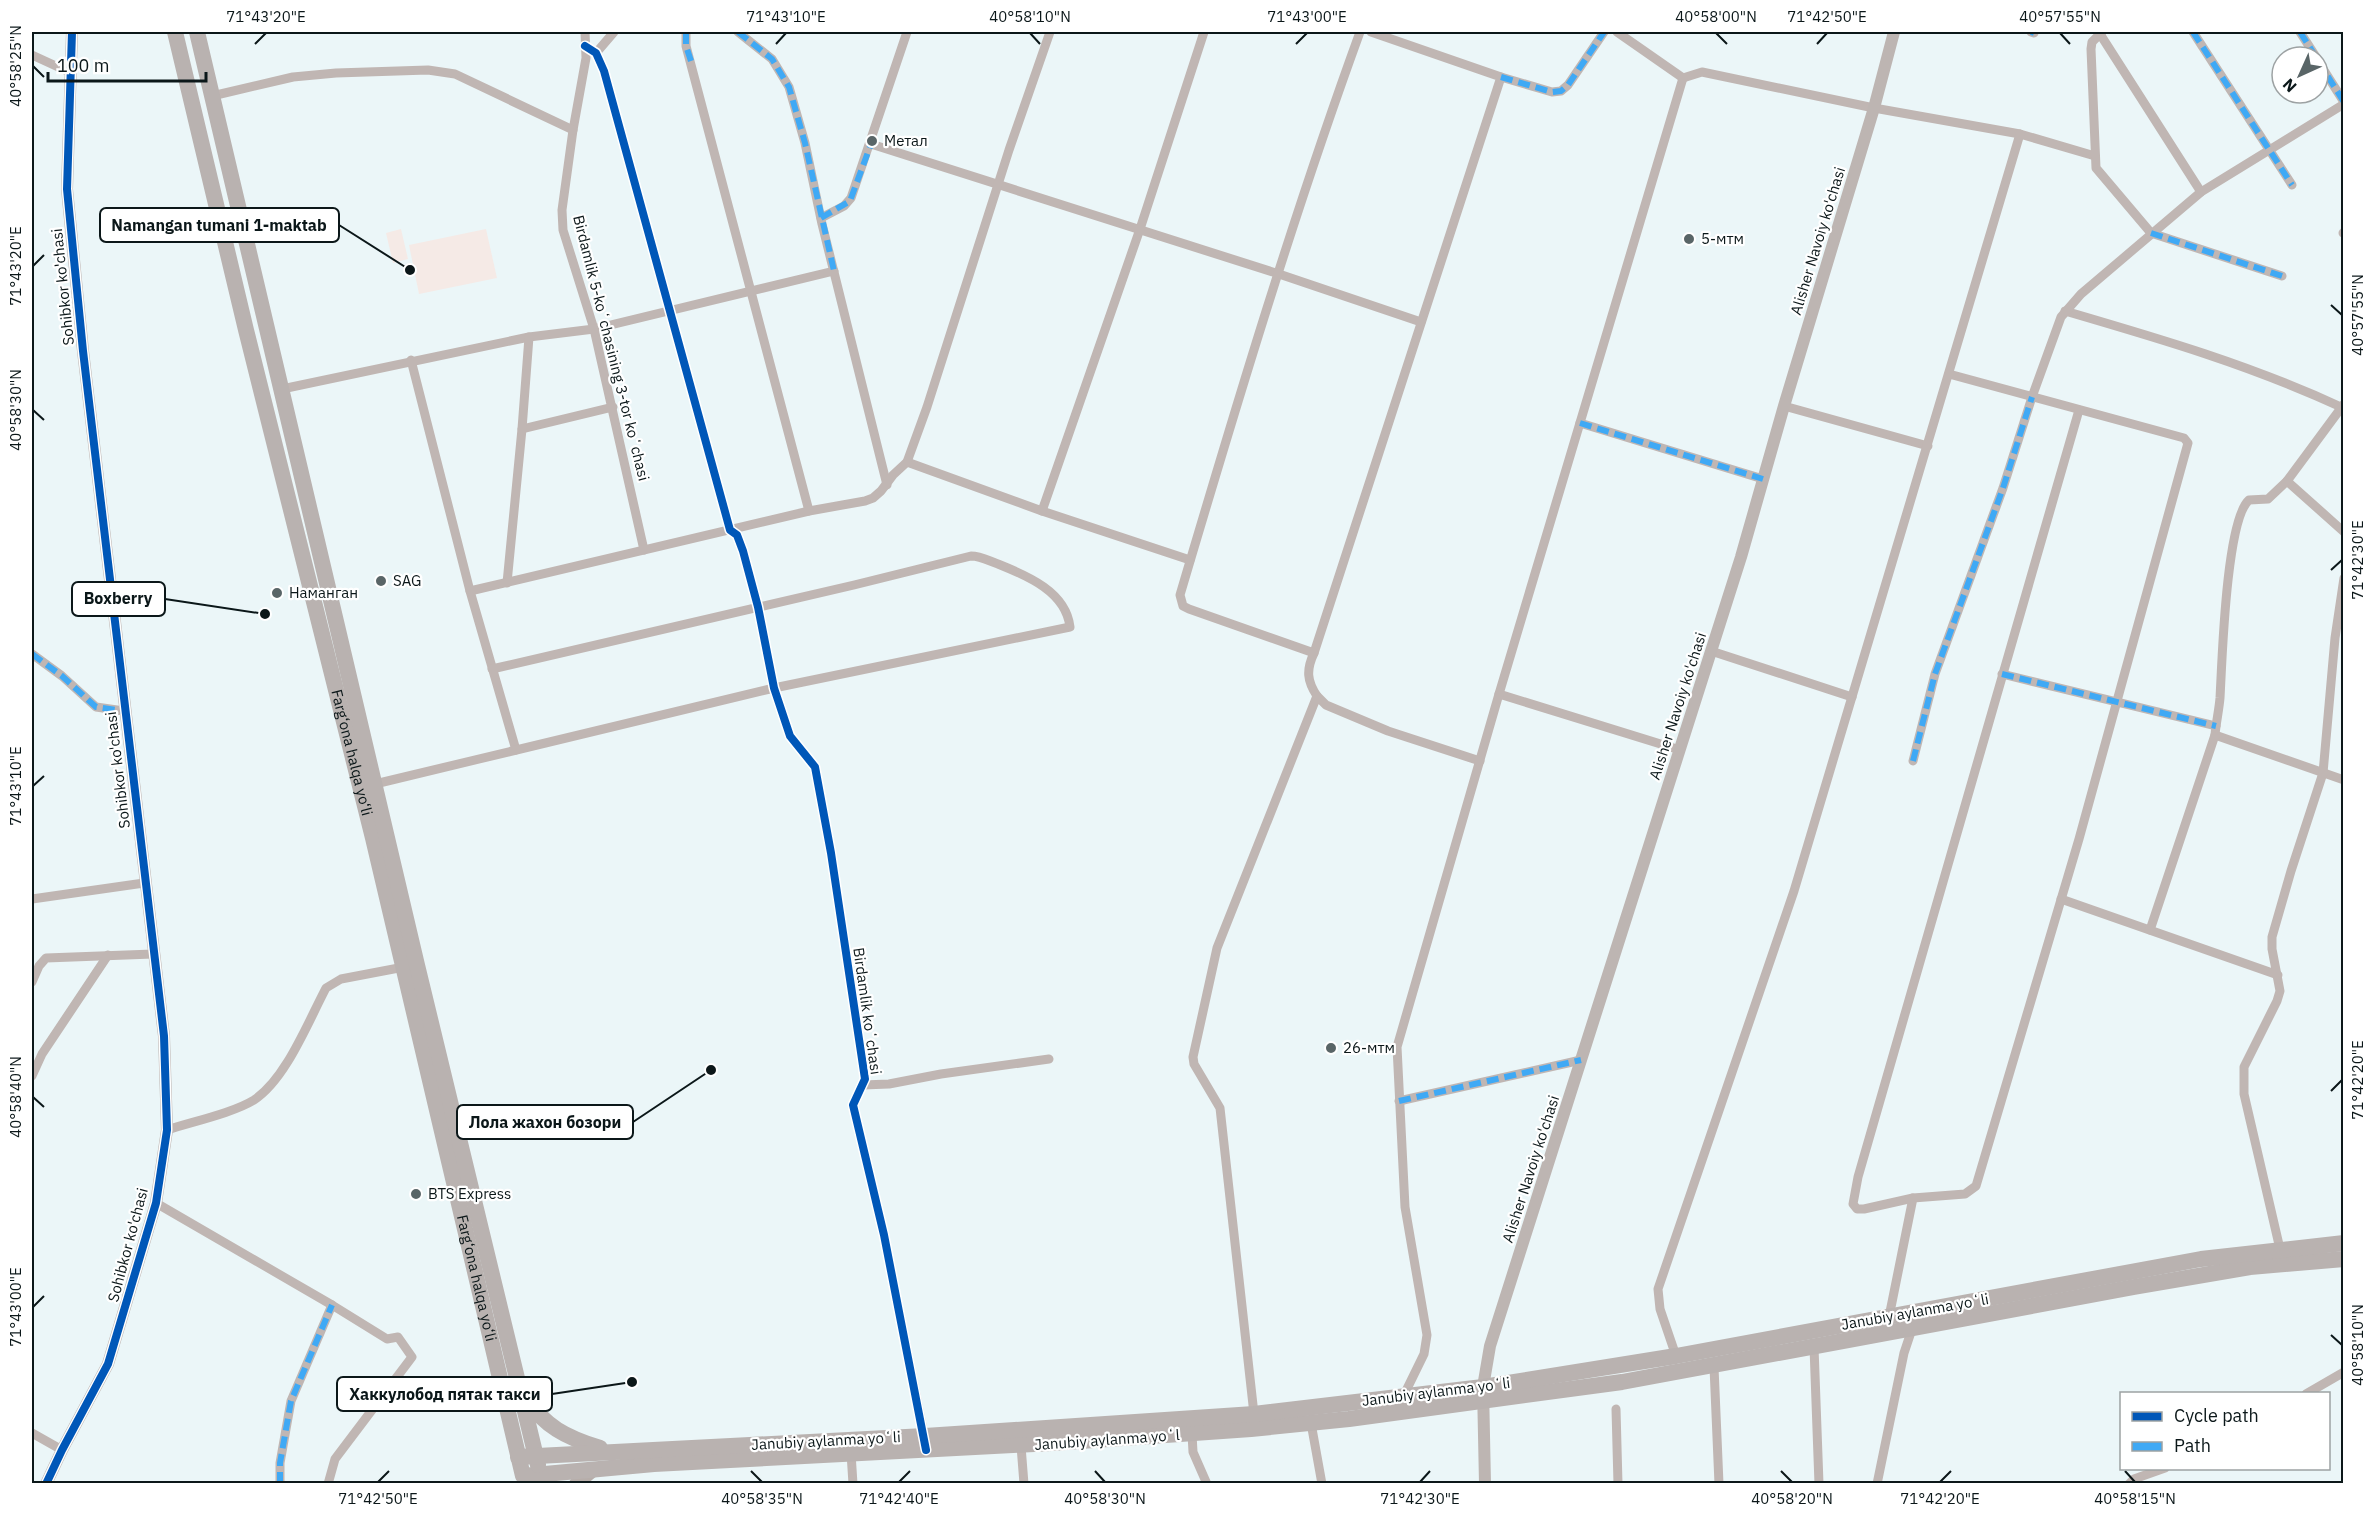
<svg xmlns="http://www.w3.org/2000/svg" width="2375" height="1515" font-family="'IBM Plex Sans',sans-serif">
<rect width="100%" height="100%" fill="#ebf6f8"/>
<g fill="#f5eae6">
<path d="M 401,229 L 408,259 L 393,263 L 386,233 Z"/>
<path d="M 486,229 L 497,278 L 419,294 L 409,245 Z"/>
</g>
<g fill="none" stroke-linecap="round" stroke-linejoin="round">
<g stroke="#c0b6b3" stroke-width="9">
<path d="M 585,32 L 586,58 L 573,130 L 562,210 L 563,230 L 594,329 L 644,550"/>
<path d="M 686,32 L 686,46 L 809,511"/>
<path d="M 738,32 L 772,59 L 789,87 L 805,143 L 822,224 L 887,485"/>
<path d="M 1617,32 L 1683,78 L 1702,72 L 1874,108 L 2020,134 L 2095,156"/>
<path d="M 2031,32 L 2034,33"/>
<path d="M 2102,32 L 2092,42 L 2091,49 L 2096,168 L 2151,233 L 2282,276"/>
<path d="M 2193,32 L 2292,185"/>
<path d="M 2300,32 L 2316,57"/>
<path d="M 2100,34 L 2201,192"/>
<path d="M 585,46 L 596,53 L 604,71 L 730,530 L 737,535 L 743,551 L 758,607 L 774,688 L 790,736 L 815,767 L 831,853 L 865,1079 L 853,1105 L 884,1235 L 925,1440"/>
<path d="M 596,53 L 614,32"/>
<path d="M 32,55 L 69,72"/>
<path d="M 2318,61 L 2344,102"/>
<path d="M 1501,77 L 1552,92 L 1561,91 L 1568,85 L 1604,32"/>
<path d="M 212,96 L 293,77 L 336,73 L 428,70 L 455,74 L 573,130"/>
<path d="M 871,144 L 1279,274 L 1421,322"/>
<path d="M 821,218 L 844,206 L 851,198 L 907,32"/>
<path d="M 2343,233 L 2344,232"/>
<path d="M 2065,311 C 2161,339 2250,365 2341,407"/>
<path d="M 411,360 L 470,591 L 516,750"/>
<path d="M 282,389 L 529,337 L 594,329 L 834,271"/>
<path d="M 2344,404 L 2287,481 L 2344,532"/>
<path d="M 1784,406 L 1928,446"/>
<path d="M 1580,423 L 1763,479"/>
<path d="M 522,429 L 613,407"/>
<path d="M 907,462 L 1042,511 L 1190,560"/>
<path d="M 1042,511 L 1140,229 L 1204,32"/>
<path d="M 507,583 L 522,429 L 529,337"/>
<path d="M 470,591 L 809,511 L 865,501 L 873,498 L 881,491 L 893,475 L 907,462 L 927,407 L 1009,150 L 1050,32"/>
<path d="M 1711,651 L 1852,697"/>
<path d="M 1314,653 L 1501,77 L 1371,32"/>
<path d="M 32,654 L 62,676 L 96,707 L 124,711"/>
<path d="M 2002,674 L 2216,726"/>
<path d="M 1499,694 L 1680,750"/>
<path d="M 1317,696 C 1307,681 1306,670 1314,653 L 1189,609 L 1183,606 L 1180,595 C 1236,406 1293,216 1360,32"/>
<path d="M 2215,735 L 2344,780"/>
<path d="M 1913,761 L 1935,674 L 2003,488 L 2032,397 L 2061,317 L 2081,294 L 2201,192 L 2344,104"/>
<path d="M 375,784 L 774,688 L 1070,627 C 1066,592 1028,576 998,564 C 989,561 981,556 971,556 L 854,585 L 492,669"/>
<path d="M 32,899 L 144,883"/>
<path d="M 2061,899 L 2278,975"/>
<path d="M 2150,930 L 2215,735 C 2216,723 2219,710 2220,698 C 2222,663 2226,520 2249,500 L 2268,499 L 2287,481"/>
<path d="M 32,982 L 39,966 L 46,958 L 153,954"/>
<path d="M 32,1076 L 42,1054 L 108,955"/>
<path d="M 863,1085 L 889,1084 L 941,1074 L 1049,1059"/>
<path d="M 1399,1101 L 1581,1060"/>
<path d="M 167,1130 C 191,1122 233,1113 254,1100 C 286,1079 308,1022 326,988 L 341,979 L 404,967"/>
<path d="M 1913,1198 L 1864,1209 L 1857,1209 L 1853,1204 L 1858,1177 L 2079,410"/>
<path d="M 156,1203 L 332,1305 L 387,1339 L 398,1337 L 412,1357 L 335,1459 L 328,1484"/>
<path d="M 2280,1249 L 2244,1094 L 2244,1067 L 2277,1001 L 2280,991 L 2272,949 L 2272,937 L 2291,871 L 2323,773 L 2335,638 L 2344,578"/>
<path d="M 1889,1317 L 1913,1198 L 1965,1194 L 1976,1186 L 2079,839 L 2188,443 L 2184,438 L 1949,374"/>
<path d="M 1814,1347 L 1819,1484"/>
<path d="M 1676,1356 L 1660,1309 L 1658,1289 L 1794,891 L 2020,134"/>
<path d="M 1714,1367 L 1719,1484"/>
<path d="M 2306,1394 L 2344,1372"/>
<path d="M 1403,1397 L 1424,1354 L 1427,1335 L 1405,1207 L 1397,1047 L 1499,694 L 1683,78"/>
<path d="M 1616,1409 L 1618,1484"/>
<path d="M 1254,1414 L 1220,1108 L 1194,1064 L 1193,1057 L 1217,948 L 1317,696 L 1326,705 L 1388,731 L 1480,761"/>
<path d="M 1311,1423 L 1322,1484"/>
<path d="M 32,1433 L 62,1450"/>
<path d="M 1192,1434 L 1193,1452 L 1207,1484"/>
<path d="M 1021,1446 L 1024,1484"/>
<path d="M 851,1453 L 853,1484"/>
<path d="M 280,1484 L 280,1463 L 291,1401 L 332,1305"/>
<path d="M 1877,1484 L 1904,1353 L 1912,1329"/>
<path d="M 2129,1484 L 2134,1479 L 2165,1468"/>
</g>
<g stroke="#bdb5b2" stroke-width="12">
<path d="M 46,1484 L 62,1450 L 108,1364 L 156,1203 L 167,1130 L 164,1036 L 83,351 L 67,189 L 72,32"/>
<path d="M 1485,1484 L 1483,1387 L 1490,1346 L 1741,557 L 1784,406 L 1874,108 L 1894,32"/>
</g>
<path stroke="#b7aeaa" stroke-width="14" d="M 576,1484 L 593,1470"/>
<g stroke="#b9b2b0" stroke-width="16">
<path id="s1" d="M 175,32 L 246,330 L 373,838 L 523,1476 L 654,1464 L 1052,1443 L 1251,1429 L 1349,1419 L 1622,1382 L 2134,1287 L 2250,1267 L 2344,1259"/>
<path d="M 197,32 L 417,965 L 538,1465"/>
<path d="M 524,1397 C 546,1427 565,1437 600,1448"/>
<path d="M 518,1457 L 925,1436 L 1254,1414 L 1483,1387 L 1676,1356 L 2201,1259 L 2344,1243"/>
</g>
<g stroke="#3fa9f5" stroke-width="6" stroke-dasharray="12 6" stroke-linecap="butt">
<path d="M 686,32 L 686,46 L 691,61"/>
<path d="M 738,32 L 772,59 L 789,87 L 805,143 L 834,271"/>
<path d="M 2031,32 L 2034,33"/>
<path d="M 2193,32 L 2292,185"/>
<path d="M 2300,32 L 2316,57"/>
<path d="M 2318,61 L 2344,102"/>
<path d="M 1501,77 L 1552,92 L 1561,91 L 1568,85 L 1604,32"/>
<path d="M 821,218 L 850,201 L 871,144"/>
<path d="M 2151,233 L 2282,276"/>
<path d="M 2343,233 L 2344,232"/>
<path d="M 1580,423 L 1763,479"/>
<path d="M 32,654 L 62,676 L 96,707 L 124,711"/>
<path d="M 2002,674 L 2216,726"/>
<path d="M 1913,761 L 1935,674 L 2003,488 L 2032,397"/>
<path d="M 1399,1101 L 1581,1060"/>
<path d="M 280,1484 L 280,1463 L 291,1401 L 332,1305"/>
</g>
<defs>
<g id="cycleway">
<path d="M 585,46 L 596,53 L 604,71 L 730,530 L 737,535 L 743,551 L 758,607 L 774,688 L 790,736 L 815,767 L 831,853 L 865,1079 L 853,1105 L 884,1235 L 926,1450"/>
<path d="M 46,1484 L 62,1450 L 108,1364 L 156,1203 L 167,1130 L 164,1036 L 83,351 L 67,189 L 72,32"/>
</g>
</defs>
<use href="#cycleway" stroke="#fff" stroke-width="11"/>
<use href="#cycleway" stroke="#0057b8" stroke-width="8"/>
</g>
<path fill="none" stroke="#0b1719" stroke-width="2" d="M 1030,33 L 1040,44M 1716,33 L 1727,44M 2060,33 L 2070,44M 255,44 L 266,33M 776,44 L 786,33M 1296,44 L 1307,33M 1817,44 L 1827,33M 33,66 L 44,77M 33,266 L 44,255M 2331,305 L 2342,315M 33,410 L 44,420M 2331,570 L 2342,560M 33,786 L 44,776M 2331,1091 L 2342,1080M 33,1097 L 44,1107M 33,1307 L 44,1296M 2331,1335 L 2342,1345M 751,1471 L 762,1482M 1095,1471 L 1105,1482M 1781,1471 L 1792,1482M 2125,1471 L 2135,1482M 378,1482 L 389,1471M 899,1482 L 910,1471M 1420,1482 L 1430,1471M 1940,1482 L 1951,1471"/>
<g fill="#596567" stroke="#fff" stroke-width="2">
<circle cx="872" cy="141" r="6"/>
<circle cx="1689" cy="239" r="6"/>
<circle cx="381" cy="581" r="6"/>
<circle cx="277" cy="593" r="6"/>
<circle cx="1331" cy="1048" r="6"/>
<circle cx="416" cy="1194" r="6"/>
</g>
<g text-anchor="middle" stroke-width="4.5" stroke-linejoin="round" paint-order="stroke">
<g font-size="15" fill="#0b1719" stroke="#fff" text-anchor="start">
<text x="884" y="146">Метал</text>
<text x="1701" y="244">5-мтм</text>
<text x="393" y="586">SAG</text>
<text x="289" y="598">Наманган</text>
<text x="1343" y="1053">26-мтм</text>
<text x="428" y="1199">BTS Express</text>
</g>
<g font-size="15" fill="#0b1719" stroke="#fff">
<text transform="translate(1818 241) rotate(-73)" y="5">Alisher Navoiy ko'chasi</text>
<text transform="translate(63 287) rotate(-96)" y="5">Sohibkor ko'chasi</text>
<text transform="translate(611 348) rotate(76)" y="5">Birdamlik 5-koʻchasining 3-tor koʻchasi</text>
<text transform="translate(1678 706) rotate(-72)" y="5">Alisher Navoiy ko'chasi</text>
<text dy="5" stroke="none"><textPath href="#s1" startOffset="742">Farg‘ona halqa yo‘li</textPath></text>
<text transform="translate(118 770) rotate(-97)" y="5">Sohibkor ko'chasi</text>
<text transform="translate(867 1011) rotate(82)" y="5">Birdamlik koʻchasi</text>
<text transform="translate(1531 1169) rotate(-72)" y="5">Alisher Navoiy ko'chasi</text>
<text transform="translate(128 1245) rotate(-75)" y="5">Sohibkor ko'chasi</text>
<text dy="5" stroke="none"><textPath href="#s1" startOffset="1282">Farg‘ona halqa yo‘li</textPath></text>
<text transform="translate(1915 1312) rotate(-10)" y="5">Janubiy aylanma yoʻli</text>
<text transform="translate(1436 1392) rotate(-7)" y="5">Janubiy aylanma yoʻli</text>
<text transform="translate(1107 1440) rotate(-4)" y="5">Janubiy aylanma yoʻl</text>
<text transform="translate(826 1441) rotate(-3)" y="5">Janubiy aylanma yoʻli</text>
</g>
</g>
<path fill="none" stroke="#0b1719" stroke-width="2" d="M410 270L339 225M265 614L165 599M711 1070L633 1122M632 1382L552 1394"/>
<g fill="#0b1719" stroke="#fff" stroke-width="2">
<circle cx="410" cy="270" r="6"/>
<circle cx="265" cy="614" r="6"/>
<circle cx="711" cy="1070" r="6"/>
<circle cx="632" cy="1382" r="6"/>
</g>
<g fill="#fff" stroke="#0b1719" stroke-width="2">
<rect x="100" y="208" width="239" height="34" rx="6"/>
<rect x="72" y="582" width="93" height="34" rx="6"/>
<rect x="457" y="1105" width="176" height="34" rx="6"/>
<rect x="337" y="1377" width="215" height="34" rx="6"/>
</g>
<g font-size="16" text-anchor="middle" font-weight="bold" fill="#0b1719">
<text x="219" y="231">Namangan tumani 1-maktab</text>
<text x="118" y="604">Boxberry</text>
<text x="545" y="1128">Лола жахон бозори</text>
<text x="445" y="1400">Хаккулобод пятак такси</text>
</g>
<rect width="2375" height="1515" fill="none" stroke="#ffffff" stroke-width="66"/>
<rect x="2120" y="1392" width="210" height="78" fill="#ffffff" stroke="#9da2a3" stroke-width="1.5"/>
<rect x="2132" y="1412" width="30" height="9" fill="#0057b8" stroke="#9da2a3" stroke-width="1.5"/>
<text x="2174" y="1422" font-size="18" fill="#0b1719">Cycle path</text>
<rect x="2132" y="1442" width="30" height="9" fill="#3fa9f5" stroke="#9da2a3" stroke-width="1.5"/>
<text x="2174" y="1452" font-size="18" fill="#0b1719">Path</text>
<g transform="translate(2300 75) rotate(225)"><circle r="28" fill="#ffffff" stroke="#9da2a3" stroke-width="1.5"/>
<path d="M0-4.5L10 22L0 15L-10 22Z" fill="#596567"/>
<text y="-9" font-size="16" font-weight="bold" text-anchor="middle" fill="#0b1719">N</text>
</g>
<path d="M48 72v9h158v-9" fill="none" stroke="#0b1719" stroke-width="3"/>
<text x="57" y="72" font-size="18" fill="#0b1719" stroke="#ffffff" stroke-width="4.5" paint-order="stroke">100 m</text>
<rect x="33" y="33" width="2309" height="1449" fill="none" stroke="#0b1719" stroke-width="2"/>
<g font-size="15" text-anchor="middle" fill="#0b1719">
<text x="266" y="22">71°43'20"E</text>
<text x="786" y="22">71°43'10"E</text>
<text x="1030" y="22">40°58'10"N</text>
<text x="1307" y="22">71°43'00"E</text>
<text x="1716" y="22">40°58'00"N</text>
<text x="1827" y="22">71°42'50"E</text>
<text x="2060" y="22">40°57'55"N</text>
<text transform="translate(16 66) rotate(-90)" y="5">40°58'25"N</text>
<text transform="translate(16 266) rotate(-90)" y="5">71°43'20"E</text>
<text transform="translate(2358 315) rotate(-90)" y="5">40°57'55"N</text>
<text transform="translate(16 410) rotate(-90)" y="5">40°58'30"N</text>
<text transform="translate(2358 560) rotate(-90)" y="5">71°42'30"E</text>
<text transform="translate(16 786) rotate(-90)" y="5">71°43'10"E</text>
<text transform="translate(2358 1080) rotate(-90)" y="5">71°42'20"E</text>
<text transform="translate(16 1097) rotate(-90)" y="5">40°58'40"N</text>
<text transform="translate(16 1307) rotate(-90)" y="5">71°43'00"E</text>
<text transform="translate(2358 1345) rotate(-90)" y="5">40°58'10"N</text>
<text x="378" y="1504">71°42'50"E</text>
<text x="762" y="1504">40°58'35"N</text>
<text x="899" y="1504">71°42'40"E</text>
<text x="1105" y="1504">40°58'30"N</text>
<text x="1420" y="1504">71°42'30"E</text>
<text x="1792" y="1504">40°58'20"N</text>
<text x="1940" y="1504">71°42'20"E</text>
<text x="2135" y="1504">40°58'15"N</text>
</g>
</svg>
